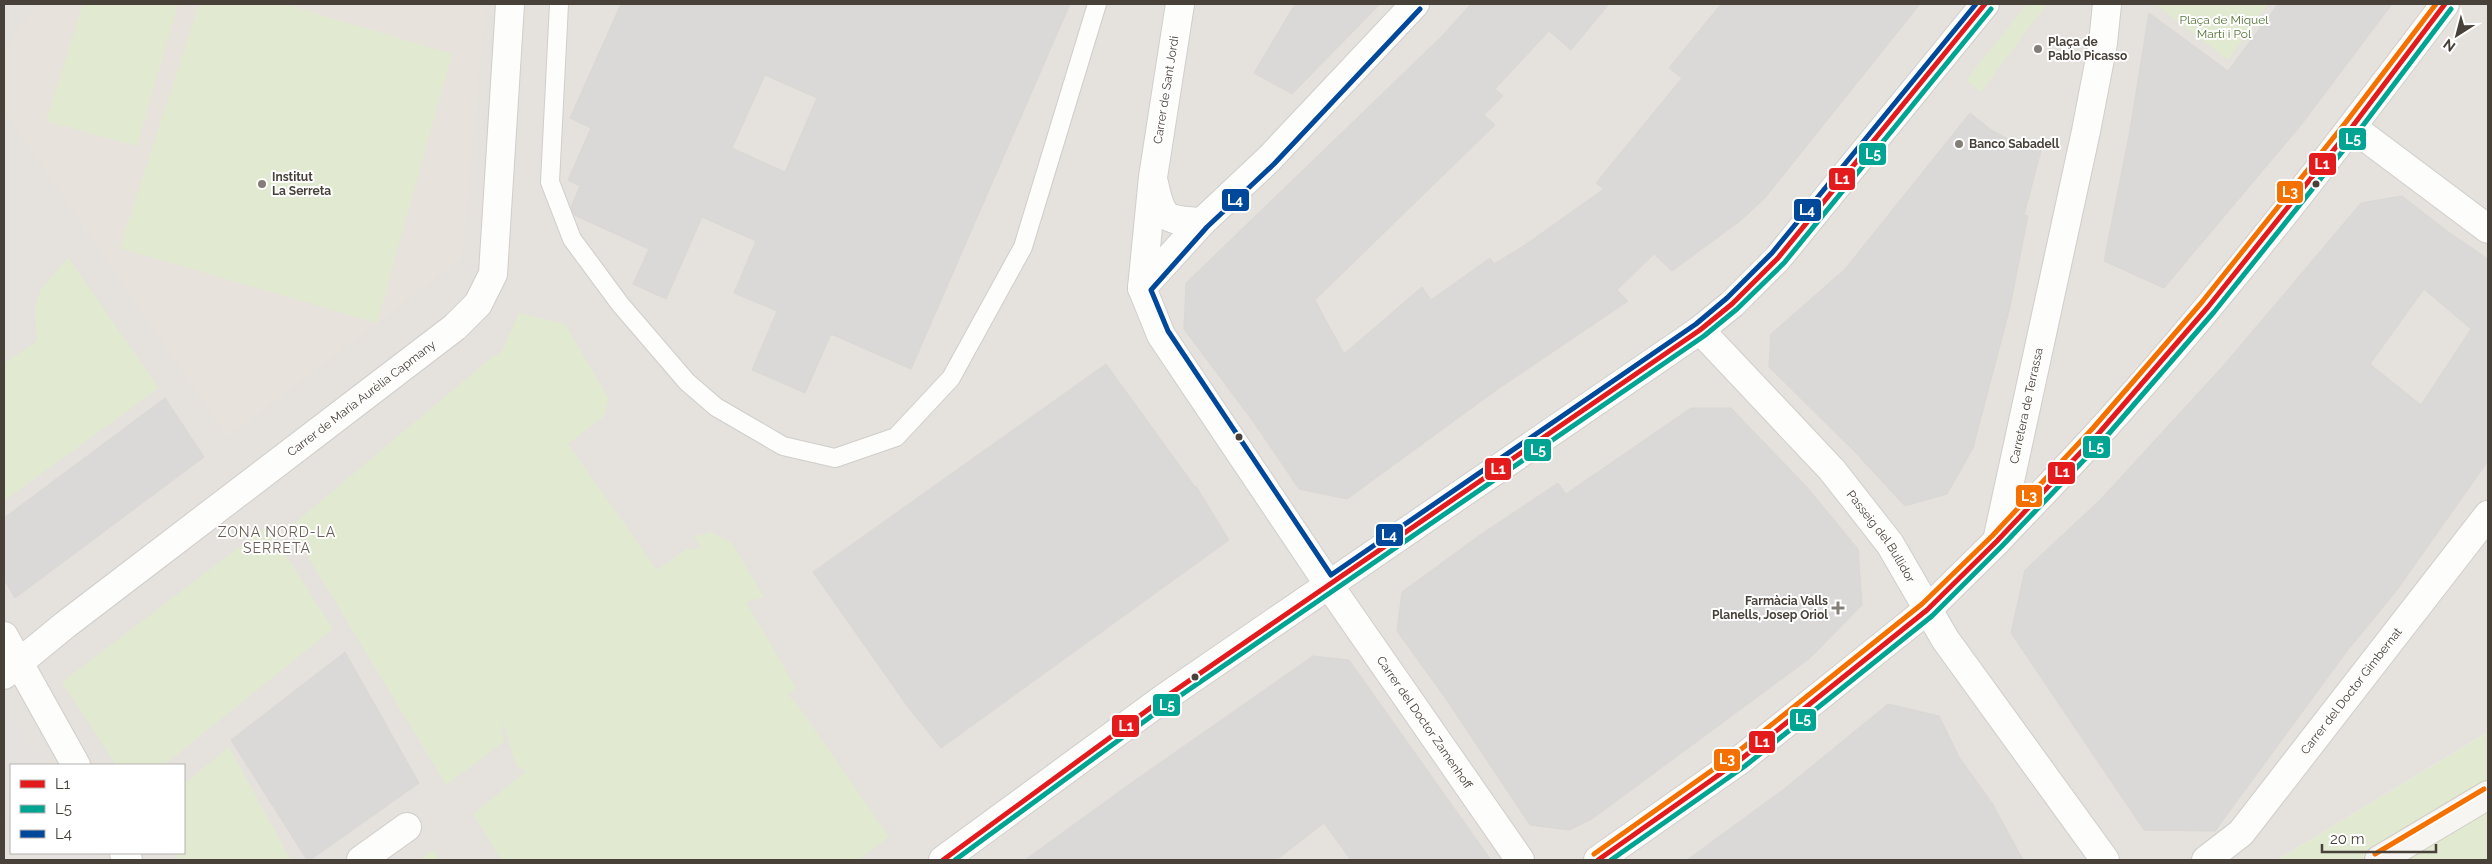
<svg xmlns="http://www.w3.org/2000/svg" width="2492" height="864" font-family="Raleway,sans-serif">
<rect width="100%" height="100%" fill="#f2f0ee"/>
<path fill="#e5e1dd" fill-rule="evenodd" d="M 4,4 L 2488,4 L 2488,732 L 2277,860 L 4,860 ZM 11,765 L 184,765 L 184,853 L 11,853 Z"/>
<path fill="#e7e2db" d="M 37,4 L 486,4 L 462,258 L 227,437 L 4,110 L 4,50 Z"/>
<g fill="#e2e9d1">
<path d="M 83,4 L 178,4 L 137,146 L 46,121 Z"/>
<path d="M 199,4 L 284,4 L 452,54 L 377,323 L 120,248 Z"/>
<path d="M 2027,4 L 2047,4 L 1981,92 L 1966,80 Z"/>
<path d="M 2155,4 L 2268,4 L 2228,60 Z"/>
<path d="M 68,257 L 159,388 L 4,501 L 4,363 L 37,341 L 35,308 L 41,289 Z"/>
<path d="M 519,313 L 565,324 L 609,399 L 603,417 L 568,444 L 657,570 L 687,549 L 702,548 L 694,537 L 711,532 L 732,543 L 764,597 L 746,602 L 796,688 L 788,695 L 797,704 L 889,837 L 859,860 L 501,860 L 473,814 L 526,771 L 516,765 L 501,719 L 504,742 L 446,785 L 290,527 L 486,362 L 502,351 Z"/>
<path d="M 267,526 L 333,629 L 164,765 L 116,765 L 62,682 Z"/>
<path d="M 2488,732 L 2488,860 L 2277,860 Z"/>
<path d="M 229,747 L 291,860 L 179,860 L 174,853 L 184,853 L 184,784 Z"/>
<path d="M 435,849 L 439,860 L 419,860 Z"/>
</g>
<g fill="#e4e1df">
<path d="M 12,717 L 41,765 L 11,765 L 11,824 L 4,815 L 4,725 Z"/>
<path d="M 36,853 L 93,853 L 97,860 L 43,860 Z"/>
</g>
<g fill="#dbd9d7" stroke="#dad7d4" fill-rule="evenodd">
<path d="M 621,4 L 1070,4 L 911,369 L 831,334 L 805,393 L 752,370 L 777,311 L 734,293 L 756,241 L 702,217 L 666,299 L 633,284 L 649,249 L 574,215 L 571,207 L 580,186 L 568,180 L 591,128 L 570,118 ZM 765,75 L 817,98 L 785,172 L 732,148 Z"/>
<path d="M 1295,4 L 1380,4 L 1292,94 L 1254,73 Z"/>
<path d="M 1471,4 L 1609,4 L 1571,50 L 1549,31 L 1495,89 L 1503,96 L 1484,115 L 1495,125 L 1315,300 L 1344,354 L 1422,287 L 1431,300 L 1490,258 L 1494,264 L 1525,245 L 1604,189 L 1596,183 L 1682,78 L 1669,68 L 1721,4 L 1920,4 L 1765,198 L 1740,221 L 1672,271 L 1654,254 L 1617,290 L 1628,301 L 1495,391 L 1347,499 L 1299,489 L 1252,420 L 1184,329 L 1186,283 L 1442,36 Z"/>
<path d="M 2278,4 L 2392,4 L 2301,125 L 2164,288 L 2104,261 L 2130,130 L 2149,13 L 2228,71 Z"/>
<path d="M 1970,113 L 1990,129 L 2018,145 L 2042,147 L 2024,215 L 2028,216 L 2010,307 L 1973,448 L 1947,494 L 1905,506 L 1854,451 L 1769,367 L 1771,334 L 1845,269 Z"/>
<path d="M 2402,196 L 2447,231 L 2488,259 L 2488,461 L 2397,590 L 2347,651 L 2215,831 L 2144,830 L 2011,633 L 2025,570 L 2101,499 L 2224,365 L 2361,203 ZM 2424,289 L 2471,329 L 2421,405 L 2370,364 Z"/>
<path d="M 1106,364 L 1195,487 L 1196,486 L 1229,540 L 941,748 L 908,707 L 813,572 Z"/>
<path d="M 165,398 L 204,457 L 15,598 L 4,579 L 4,518 Z"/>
<path d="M 1691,408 L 1731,408 L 1806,486 L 1858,549 L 1862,605 L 1810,658 L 1592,819 L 1569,830 L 1530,825 L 1444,696 L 1397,631 L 1402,592 L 1480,535 L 1558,483 L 1566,494 Z"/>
<path d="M 345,652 L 419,783 L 310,860 L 307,860 L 231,740 Z"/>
<path d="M 1313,656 L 1349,660 L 1491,860 L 1351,860 L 1324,823 L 1276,860 L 1025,860 L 1134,781 Z"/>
<path d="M 1888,704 L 1939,716 L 1959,757 L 1992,803 L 2023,860 L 1687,860 L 1784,789 Z"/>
</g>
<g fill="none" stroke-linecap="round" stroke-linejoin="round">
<defs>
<path id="service" d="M 559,4 L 550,182 L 572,239 L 620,304 L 687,382 L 716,407 L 783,446 L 835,458 L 896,437 L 951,378 L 1023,247 L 1097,4"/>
<g id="minor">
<path id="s1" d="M 1180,4 L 1153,177 L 1142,288 L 1161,335 L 1329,585 L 1520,860"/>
<path d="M 2352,127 L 2488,229"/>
<path d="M 1154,183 C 1162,220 1165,220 1202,222"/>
<path d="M 1142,288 L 1202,222 L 1269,159 L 1415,4"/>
<path id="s2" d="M 1700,330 L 1832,470 L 1890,544 L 1945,639 L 2105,860"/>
<path d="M 1997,541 C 2031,505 2065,470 2098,434 C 2222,298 2335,150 2445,4"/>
<path d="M 4,636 L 76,765"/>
<path id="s3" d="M 4,675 L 65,625 L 455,327 L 478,304 L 493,274 L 510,4"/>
<path d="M 124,853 L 128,860"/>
<path d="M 361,860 L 407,827"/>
<path d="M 943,860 L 1164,698 L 1700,330 L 1732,304 L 1778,258 L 1985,4"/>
<path id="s4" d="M 2206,860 L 2241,833 L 2488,515"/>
</g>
<g id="tertiary">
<path id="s5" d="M 1598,860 L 1740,760 L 1927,610 L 1997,541 L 2086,131 L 2103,43 L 2107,4"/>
</g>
<path id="secondary" d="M 2379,860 L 2488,795"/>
</defs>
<use href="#service" stroke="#d0cecb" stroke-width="20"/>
<use href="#minor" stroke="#d0cecb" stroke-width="30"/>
<use href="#tertiary" stroke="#d0cecb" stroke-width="30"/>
<use href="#secondary" stroke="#d0ccc6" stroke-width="30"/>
<use href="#service" stroke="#fdfdfc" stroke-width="18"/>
<use href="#minor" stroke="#fdfdfc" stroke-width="28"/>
<use href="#tertiary" stroke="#fdfdfc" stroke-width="28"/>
<use href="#secondary" stroke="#f7f5f1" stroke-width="28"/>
<defs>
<g id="bus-1">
<path d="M 943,860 L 1164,698 L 1700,330 L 1732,304 L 1778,258 L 1985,4"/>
<path d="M 1598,860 L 1740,760 L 1927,610 L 1997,541 L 2099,433 L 2208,307 L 2352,127 L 2445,4"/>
</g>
<g id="bus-2">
<path d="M 955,860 L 1168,704 L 1704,336 L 1737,309 L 1784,263 L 1991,9"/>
<path d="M 1611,860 L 1745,766 L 1932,616 L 2002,546 L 2105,438 L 2214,312 L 2358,132 L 2451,9"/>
</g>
<path id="bus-3" d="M 1420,9 L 1274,164 L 1207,227 L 1151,290 L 1168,331 L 1331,575 L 1696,324 L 1727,298 L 1772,253 L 1976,4"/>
<g id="bus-4">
<path d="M 1594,854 L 1735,754 L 1922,604 L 1992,536 L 2093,428 L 2202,302 L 2346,122 L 2436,4"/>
<path d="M 2375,854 L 2484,789"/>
</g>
</defs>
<use href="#bus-1" stroke="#fff" stroke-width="9"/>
<use href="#bus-2" stroke="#fff" stroke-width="9"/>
<use href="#bus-3" stroke="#fff" stroke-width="9"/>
<use href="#bus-4" stroke="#fff" stroke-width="9"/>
<use href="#bus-1" stroke="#e31b1d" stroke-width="5"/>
<use href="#bus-2" stroke="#00a493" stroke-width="5"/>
<use href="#bus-3" stroke="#00489a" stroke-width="5"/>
<use href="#bus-4" stroke="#f47100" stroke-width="5"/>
</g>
<g fill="#847e79" stroke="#fff" stroke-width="2">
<circle cx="2038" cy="49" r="5"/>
<circle cx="1959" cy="144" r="5"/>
<circle cx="262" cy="184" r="5"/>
<path d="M1835.5 600.5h5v5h5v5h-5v5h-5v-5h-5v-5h5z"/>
</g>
<g fill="#48413a" stroke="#fff" stroke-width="2">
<circle cx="2316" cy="184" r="4.5"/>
<circle cx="1239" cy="437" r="4.5"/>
<circle cx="1195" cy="677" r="4.5"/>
</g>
<g text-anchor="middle" stroke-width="4" stroke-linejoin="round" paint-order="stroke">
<g font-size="12" fill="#537334" stroke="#fff">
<text x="2224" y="24">Plaça de Miquel<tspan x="2224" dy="14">Martí i Pol</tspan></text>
</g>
<g font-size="12" font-weight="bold" fill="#48413a" stroke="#fff" text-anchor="start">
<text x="2048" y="46">Plaça de<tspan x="2048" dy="14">Pablo Picasso</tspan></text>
<text x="1969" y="148">Banco Sabadell</text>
<text x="272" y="181">Institut<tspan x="272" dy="14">La Serreta</tspan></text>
<text x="1828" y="605" text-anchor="end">Farmàcia Valls<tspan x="1828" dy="14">Planells, Josep Oriol</tspan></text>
</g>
<g font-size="12" fill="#48413a" stroke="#fff">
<text transform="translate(1166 90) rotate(-81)" y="4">Carrer de Sant Jordi</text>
<text dy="4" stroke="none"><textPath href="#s3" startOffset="452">Carrer de Maria Aurèlia Capmany</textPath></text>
<text dy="4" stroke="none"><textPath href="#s5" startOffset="650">Carretera de Terrassa</textPath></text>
<text dy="4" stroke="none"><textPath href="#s2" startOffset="275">Passeig del Bullidor</textPath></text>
<text dy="4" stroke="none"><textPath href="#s4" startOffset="224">Carrer del Doctor Gimbernat</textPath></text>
<text dy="4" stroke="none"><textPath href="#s1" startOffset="806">Carrer del Doctor Zamenhoff</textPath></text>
</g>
<g font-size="14" letter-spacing="1" fill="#695e53" stroke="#fff">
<text x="277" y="537">ZONA NORD-LA<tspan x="277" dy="16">SERRETA</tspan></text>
</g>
</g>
<g stroke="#fff" stroke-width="2">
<rect x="2338" y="127" width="29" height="24" rx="5" fill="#00a493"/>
<rect x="1858" y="142" width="29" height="24" rx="5" fill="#00a493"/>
<rect x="2308" y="152" width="29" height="24" rx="5" fill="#e31b1d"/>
<rect x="1828" y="167" width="28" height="24" rx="5" fill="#e31b1d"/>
<rect x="2276" y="180" width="28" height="24" rx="5" fill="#f47100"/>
<rect x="1221" y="188" width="29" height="24" rx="5" fill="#00489a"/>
<rect x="1793" y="198" width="29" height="24" rx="5" fill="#00489a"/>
<rect x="2082" y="435" width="29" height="24" rx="5" fill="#00a493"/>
<rect x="1523" y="438" width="29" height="24" rx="5" fill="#00a493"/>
<rect x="1484" y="457" width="28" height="24" rx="5" fill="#e31b1d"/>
<rect x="2047" y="461" width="29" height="24" rx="5" fill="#e31b1d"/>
<rect x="2015" y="484" width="28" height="24" rx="5" fill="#f47100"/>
<rect x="1375" y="523" width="29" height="24" rx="5" fill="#00489a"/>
<rect x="1152" y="693" width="29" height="24" rx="5" fill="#00a493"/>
<rect x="1789" y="708" width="28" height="24" rx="5" fill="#00a493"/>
<rect x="1111" y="714" width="29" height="24" rx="5" fill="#e31b1d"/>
<rect x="1748" y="730" width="28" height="24" rx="5" fill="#e31b1d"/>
<rect x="1713" y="748" width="28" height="24" rx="5" fill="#f47100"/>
</g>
<g font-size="14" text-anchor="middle" font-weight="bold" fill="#fff">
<text x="2353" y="144">L5</text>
<text x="1873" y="159">L5</text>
<text x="2322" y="169">L1</text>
<text x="1842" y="184">L1</text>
<text x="2290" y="197">L3</text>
<text x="1235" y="205">L4</text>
<text x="1807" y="215">L4</text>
<text x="2096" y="452">L5</text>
<text x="1538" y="455">L5</text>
<text x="1498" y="474">L1</text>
<text x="2062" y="477">L1</text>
<text x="2029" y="501">L3</text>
<text x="1389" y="540">L4</text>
<text x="1167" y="710">L5</text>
<text x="1803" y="724">L5</text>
<text x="1126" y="731">L1</text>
<text x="1762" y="747">L1</text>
<text x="1727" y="764">L3</text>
</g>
<rect width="2492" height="864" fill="none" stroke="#48413a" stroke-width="10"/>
<rect x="10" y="764" width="175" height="90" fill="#ffffff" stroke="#b6b3b0"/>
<rect x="20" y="780" width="25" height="8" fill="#e31b1d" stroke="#b6b3b0"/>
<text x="55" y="789" font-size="15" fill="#48413a">L1</text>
<rect x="20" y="805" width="25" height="8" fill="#00a493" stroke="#b6b3b0"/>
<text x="55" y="814" font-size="15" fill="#48413a">L5</text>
<rect x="20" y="830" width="25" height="8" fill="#00489a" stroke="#b6b3b0"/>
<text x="55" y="839" font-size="15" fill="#48413a">L4</text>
<g transform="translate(2457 35) rotate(216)" stroke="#ffffff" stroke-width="4" paint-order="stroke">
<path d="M0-4L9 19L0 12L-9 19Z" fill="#48413a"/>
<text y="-8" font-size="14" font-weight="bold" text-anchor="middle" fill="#48413a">N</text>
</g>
<path d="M2322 844v8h114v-8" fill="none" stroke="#48413a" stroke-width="2.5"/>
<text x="2330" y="844" font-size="15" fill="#48413a" stroke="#ffffff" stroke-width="4" paint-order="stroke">20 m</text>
</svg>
